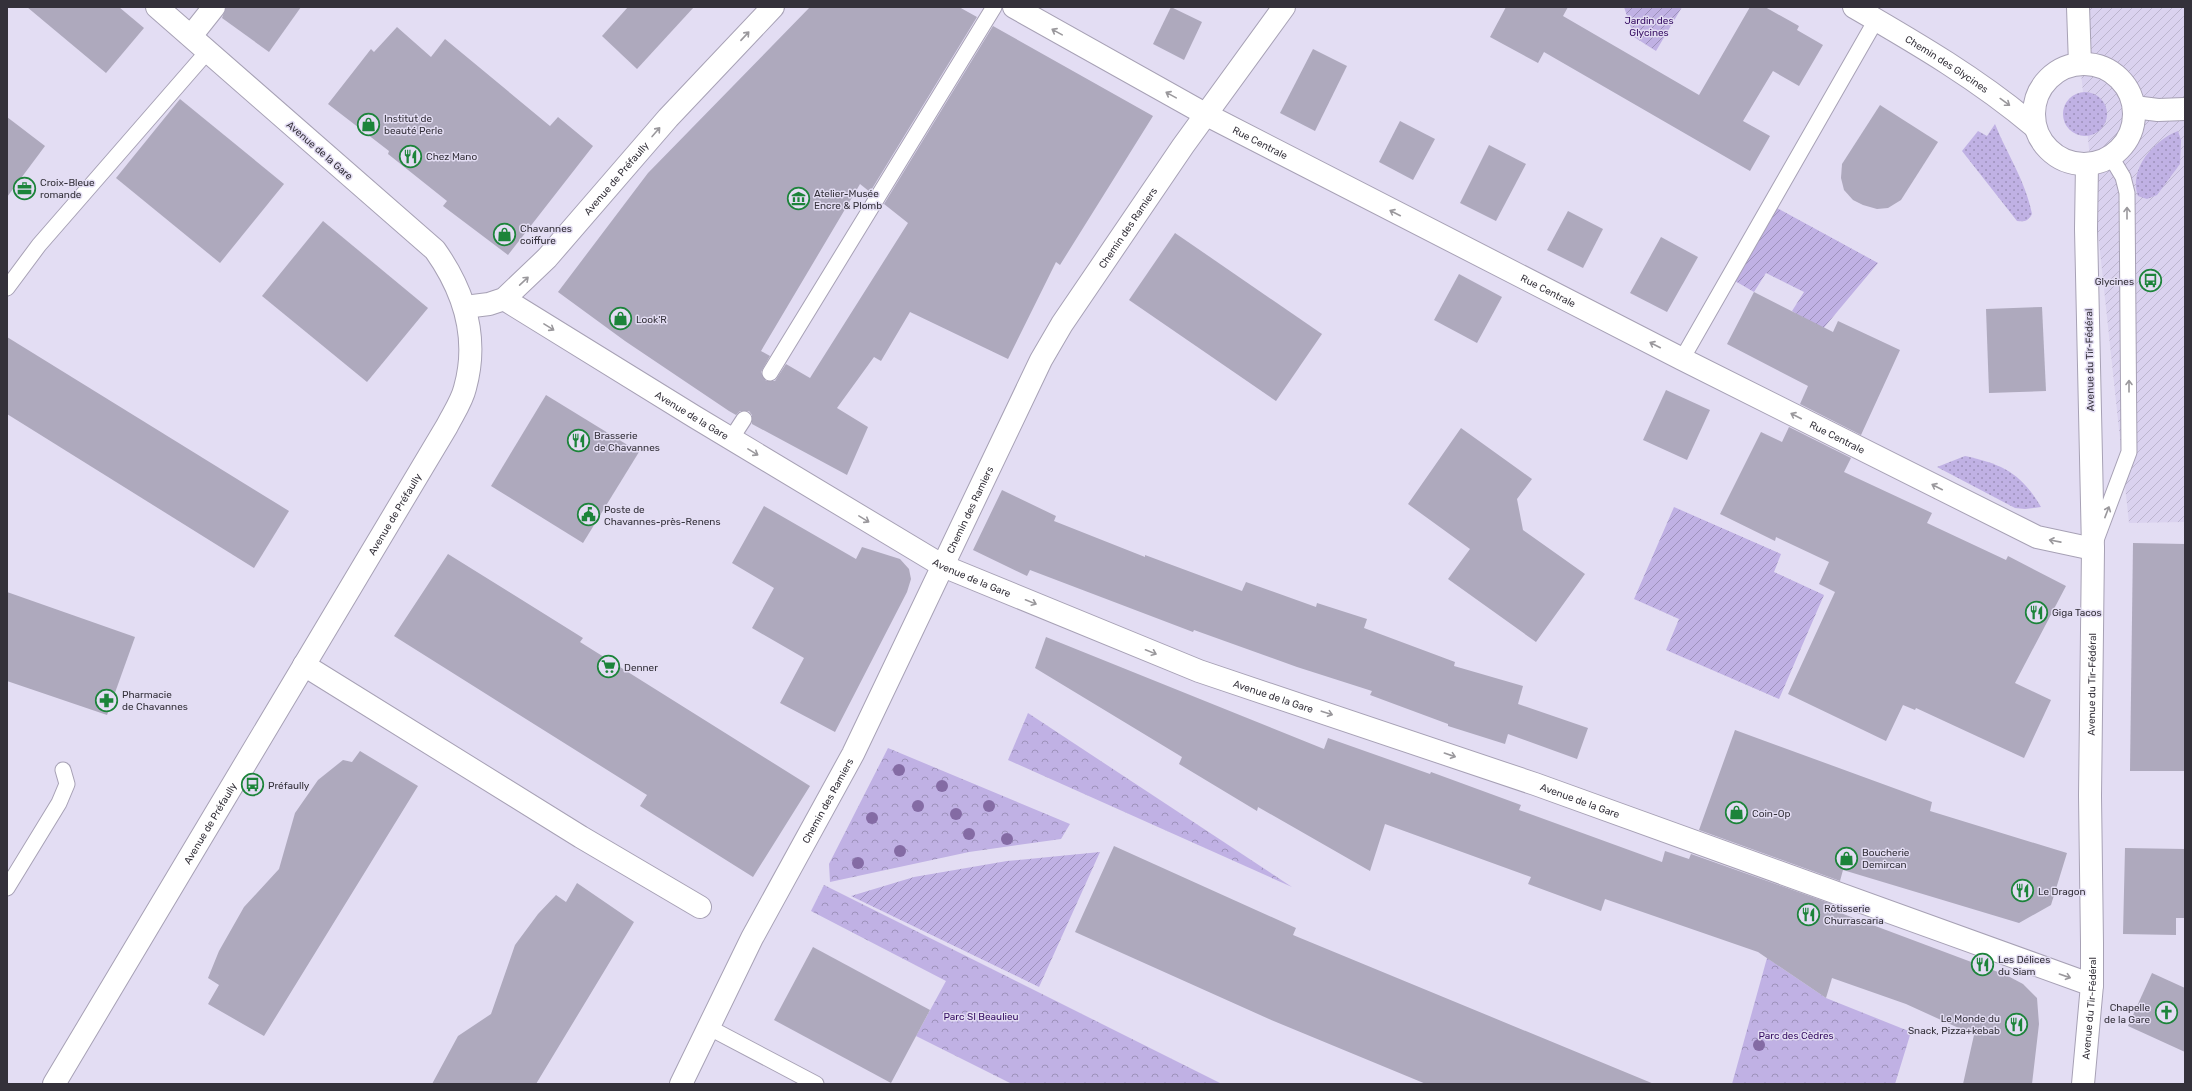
<svg xmlns="http://www.w3.org/2000/svg" width="2192" height="1091" font-family="Rubik,sans-serif">
<defs>
<pattern id="industrial-furrows" width="10" height="10" patternUnits="userSpaceOnUse"><rect width="10" height="10" fill="#dad2ef"/><path d="M-1 1l2-2M0 10L10 0M9 11l2-2" fill="none" stroke="#bcb5ce"/></pattern>
<pattern id="grass-dots" width="8" height="8" patternUnits="userSpaceOnUse"><rect width="8" height="8" fill="#c0b1e4"/><path d="M2 2h.1M6 6h.1" fill="none" stroke="#9d91ba" stroke-width="1.8" stroke-linecap="round"/></pattern>
<pattern id="park-crowns" width="20" height="18" patternUnits="userSpaceOnUse"><rect width="20" height="18" fill="#c0b1e4"/><path d="M2 6a3 3 0 1 1 6 0M12 15a3 3 0 1 1 6 0" fill="none" stroke="#9d91ba"/></pattern>
<pattern id="garden-furrows" width="10" height="10" patternUnits="userSpaceOnUse"><rect width="10" height="10" fill="#c0b1e4"/><path d="M-1 1l2-2M0 10L10 0M9 11l2-2" fill="none" stroke="#9d91ba"/></pattern>
</defs>
<rect width="100%" height="100%" fill="#e3ddf3"/>
<path fill="url(#industrial-furrows)" d="M 2078,7 L 2185,7 L 2185,522 L 2129,523 L 2080,64 Z"/>
<g fill="url(#grass-dots)">
<circle cx="2085" cy="114" r="22"/>
<path d="M 1995,124 C 2007,154 2026,182 2032,214 C 2028,221 2025,222 2017,221 L 1962,151 L 1978,131 L 1987,136 Z"/>
<path d="M 2178,131 L 2181,140 L 2180,164 L 2157,195 L 2147,199 L 2138,196 C 2128,169 2154,140 2178,131 Z"/>
<path d="M 1965,456 C 2002,464 2021,473 2041,507 L 2025,509 L 2015,508 L 1937,467 Z"/>
</g>
<g fill="url(#park-crowns)">
<path d="M 1028,713 L 1292,887 L 1008,760 Z"/>
<path d="M 888,748 L 1070,824 L 1061,839 L 969,852 L 830,882 L 829,864 Z"/>
<path d="M 824,885 L 1222,1084 L 1012,1084 L 916,1036 L 946,981 L 811,911 Z"/>
<path d="M 1767,958 L 1826,998 L 1911,1032 L 1895,1084 L 1732,1084 Z"/>
</g>
<g fill="url(#garden-furrows)">
<path d="M 1624,7 L 1682,7 L 1656,51 L 1634,37 Z"/>
<path d="M 1777,208 L 1878,263 L 1822,330 L 1792,311 L 1804,292 L 1766,273 L 1754,292 L 1735,281 Z"/>
<path d="M 1674,507 L 1781,554 L 1774,572 L 1824,595 L 1779,699 L 1666,650 L 1679,619 L 1634,599 Z"/>
<path d="M 1100,852 L 1039,987 L 851,896 L 914,877 L 1007,861 Z"/>
</g>
<g fill="#aea9bd">
<path d="M 27,7 L 119,7 L 144,28 L 106,73 Z"/>
<path d="M 226,7 L 301,7 L 269,52 L 222,18 Z"/>
<path d="M 628,7 L 694,7 L 637,69 L 602,36 Z"/>
<path d="M 810,7 L 959,7 L 977,17 L 870,192 L 860,184 L 761,351 L 770,356 L 761,372 L 766,381 L 775,381 L 786,364 L 810,378 L 908,223 L 884,204 L 993,26 L 1153,116 L 1060,265 L 1056,262 L 1008,359 L 910,312 L 881,361 L 874,357 L 837,408 L 868,427 L 847,475 L 752,424 L 752,415 L 749,411 L 740,411 L 736,415 L 729,411 L 625,341 L 558,292 L 648,173 Z"/>
<path d="M 1171,7 L 1202,22 L 1184,60 L 1153,44 Z"/>
<path d="M 1506,7 L 1568,7 L 1563,16 L 1699,95 L 1750,7 L 1765,7 L 1799,26 L 1797,30 L 1823,45 L 1799,86 L 1773,71 L 1743,121 L 1770,136 L 1750,171 L 1544,52 L 1538,63 L 1490,37 Z"/>
<path d="M 397,27 L 431,57 L 445,39 L 550,126 L 558,117 L 593,146 L 508,255 L 443,206 L 447,201 L 388,154 L 389,151 L 328,104 L 371,49 L 374,52 Z"/>
<path d="M 1313,49 L 1347,66 L 1315,131 L 1280,113 Z"/>
<path d="M 180,99 L 284,184 L 220,263 L 116,178 Z"/>
<path d="M 1880,105 L 1938,142 L 1901,200 L 1888,208 L 1877,209 L 1863,205 L 1853,200 L 1844,190 L 1841,178 L 1842,164 Z"/>
<path d="M 7,117 L 45,146 L 7,197 Z"/>
<path d="M 1400,121 L 1435,139 L 1413,180 L 1379,162 Z"/>
<path d="M 1489,145 L 1526,164 L 1496,221 L 1460,203 Z"/>
<path d="M 1568,211 L 1603,229 L 1583,268 L 1547,250 Z"/>
<path d="M 323,221 L 428,308 L 367,382 L 262,296 Z"/>
<path d="M 1175,233 L 1322,334 L 1276,401 L 1129,300 Z"/>
<path d="M 1661,237 L 1698,257 L 1667,312 L 1630,293 Z"/>
<path d="M 1459,274 L 1502,297 L 1477,343 L 1434,320 Z"/>
<path d="M 1754,292 L 1833,332 L 1838,321 L 1900,350 L 1861,435 L 1800,404 L 1808,386 L 1727,344 Z"/>
<path d="M 2042,307 L 2046,391 L 1989,393 L 1986,309 Z"/>
<path d="M 7,337 L 289,511 L 254,568 L 7,414 Z"/>
<path d="M 1666,390 L 1710,410 L 1687,460 L 1643,440 Z"/>
<path d="M 546,395 L 639,452 L 583,543 L 491,486 Z"/>
<path d="M 1789,427 L 1851,458 L 1844,472 L 1932,513 L 1927,523 L 2006,560 L 2008,556 L 2066,586 L 2015,683 L 2051,700 L 2024,758 L 1916,708 L 1915,710 L 1903,705 L 1886,741 L 1788,694 L 1835,592 L 1819,584 L 1829,562 L 1776,537 L 1775,541 L 1720,514 L 1761,432 L 1782,442 Z"/>
<path d="M 1461,428 L 1532,479 L 1517,499 L 1523,530 L 1585,574 L 1536,642 L 1448,579 L 1470,549 L 1408,504 Z"/>
<path d="M 1002,490 L 1056,516 L 1054,521 L 1145,557 L 1145,555 L 1242,591 L 1246,582 L 1316,607 L 1317,603 L 1367,619 L 1364,628 L 1455,662 L 1454,666 L 1523,686 L 1518,704 L 1588,728 L 1577,759 L 1508,734 L 1505,744 L 1448,726 L 1448,724 L 1370,695 L 1372,691 L 1297,667 L 1194,630 L 1193,632 L 1030,570 L 1027,576 L 973,550 Z"/>
<path d="M 764,506 L 856,559 L 862,547 L 900,559 L 909,569 L 911,579 L 907,592 L 835,732 L 780,703 L 804,658 L 752,628 L 774,588 L 732,563 Z"/>
<path d="M 2133,543 L 2185,544 L 2185,771 L 2130,771 Z"/>
<path d="M 448,554 L 583,638 L 580,642 L 810,786 L 753,877 L 640,806 L 647,795 L 394,636 Z"/>
<path d="M 7,592 L 135,637 L 107,715 L 7,681 Z"/>
<path d="M 1046,637 L 1324,749 L 1328,738 L 1430,774 L 1431,772 L 1521,805 L 1519,810 L 1662,862 L 1665,851 L 1689,859 L 1691,854 L 1832,904 L 1830,909 L 2006,975 L 2023,984 L 2037,998 L 2039,1024 L 2032,1084 L 1963,1084 L 1974,1035 L 1906,1004 L 1832,978 L 1826,998 L 1758,952 L 1605,899 L 1601,911 L 1528,884 L 1531,877 L 1385,824 L 1370,871 L 1258,807 L 1257,811 L 1179,764 L 1182,757 L 1035,668 Z"/>
<path d="M 1735,730 L 1932,802 L 1930,811 L 2067,853 L 2051,905 L 2019,923 L 1843,870 L 1840,881 L 1699,830 Z"/>
<path d="M 360,751 L 418,786 L 264,1036 L 208,1004 L 219,985 L 208,978 L 219,951 L 244,907 L 279,869 L 295,813 L 318,780 L 343,760 L 352,762 Z"/>
<path d="M 1114,846 L 1296,928 L 1293,935 L 1654,1084 L 1426,1084 L 1269,1019 L 1075,932 Z"/>
<path d="M 2125,848 L 2185,849 L 2185,918 L 2176,918 L 2176,935 L 2123,934 Z"/>
<path d="M 577,883 L 634,922 L 536,1084 L 432,1084 L 458,1036 L 491,1014 L 515,945 L 538,914 L 556,895 L 566,902 Z"/>
<path d="M 813,947 L 930,1010 L 891,1083 L 774,1020 Z"/>
<path d="M 2152,973 L 2185,988 L 2185,1052 L 2128,1026 Z"/>
</g>
<g fill="none" stroke-linecap="round" stroke-linejoin="round">
<defs>
<g id="service">
<path d="M 7,288 L 39,245 L 207,52"/>
<path d="M 1682,359 L 1876,20"/>
<path d="M 770,373 L 994,7"/>
<path d="M 731,439 L 744,419"/>
<path d="M 2096,540 L 2129,452 L 2127,193 L 2123,177 L 2111,157"/>
<path d="M 7,888 L 59,803 L 67,784 L 63,770"/>
<path d="M 708,1027 L 816,1084"/>
</g>
<g id="minor">
<path id="s1" d="M 1014,7 L 1205,114 L 1682,359 L 2037,537 L 2093,549"/>
<path id="s2" d="M 1854,7 C 1918,44 1978,79 2035,127"/>
<path d="M 191,36 L 214,7"/>
<path d="M 2134,107 L 2158,110 L 2185,109"/>
<path id="s3" d="M 504,299 L 695,417 L 943,566 L 1199,671 L 1535,784 L 2092,985"/>
<path id="s4" d="M 465,307 L 489,304 L 504,299 L 547,258 L 668,118 L 773,7"/>
<path d="M 304,665 L 581,837 L 700,907"/>
<path id="s5" d="M 681,1084 L 752,938 L 853,754 L 1041,360 L 1062,324 L 1183,146 L 1284,7"/>
</g>
<g id="tertiary">
<path d="M 2078,7 L 2080,64"/>
<circle cx="2084" cy="114" r="50"/>
<path id="s6" d="M 54,1084 L 447,426 C 453,414 462,401 465,388 C 479,338 464,291 435,250 L 157,7"/>
<path id="s7" d="M 2083,1084 L 2092,985 L 2092,943 L 2090,796 L 2093,549 L 2086,229 L 2087,164"/>
</g>
</defs>
<use href="#service" stroke="#a7a1b5" stroke-width="17"/>
<use href="#minor" stroke="#a7a1b5" stroke-width="24"/>
<use href="#tertiary" stroke="#a7a1b5" stroke-width="24"/>
<use href="#service" stroke="#fff" stroke-width="15"/>
<use href="#minor" stroke="#fff" stroke-width="22"/>
<use href="#tertiary" stroke="#fff" stroke-width="22"/>
</g>
<g fill="#846ba4">
<circle cx="899" cy="770" r="6"/>
<circle cx="942" cy="786" r="6"/>
<circle cx="918" cy="806" r="6"/>
<circle cx="989" cy="806" r="6"/>
<circle cx="956" cy="814" r="6"/>
<circle cx="872" cy="818" r="6"/>
<circle cx="969" cy="834" r="6"/>
<circle cx="1007" cy="839" r="6"/>
<circle cx="900" cy="851" r="6"/>
<circle cx="858" cy="863" r="6"/>
<circle cx="1759" cy="1045" r="6"/>
</g>
<defs><path id="oneway-shaft" d="M-6 0H5M1.5-3L5.5 0L1.5 3" fill="none" stroke-width="1.6" stroke-linecap="round" stroke-linejoin="round"/></defs>
<g stroke="#9a989c">
<use href="#oneway-shaft" transform="translate(1057 32) rotate(-151)"/>
<use href="#oneway-shaft" transform="translate(745 36) rotate(-47)"/>
<use href="#oneway-shaft" transform="translate(1171 95) rotate(-151)"/>
<use href="#oneway-shaft" transform="translate(2005 102) rotate(36)"/>
<use href="#oneway-shaft" transform="translate(656 132) rotate(-49)"/>
<use href="#oneway-shaft" transform="translate(1395 213) rotate(-153)"/>
<use href="#oneway-shaft" transform="translate(2127 213) rotate(-90)"/>
<use href="#oneway-shaft" transform="translate(524 281) rotate(-43)"/>
<use href="#oneway-shaft" transform="translate(549 327) rotate(32)"/>
<use href="#oneway-shaft" transform="translate(1655 345) rotate(-153)"/>
<use href="#oneway-shaft" transform="translate(2129 386) rotate(-90)"/>
<use href="#oneway-shaft" transform="translate(1796 416) rotate(-153)"/>
<use href="#oneway-shaft" transform="translate(753 452) rotate(31)"/>
<use href="#oneway-shaft" transform="translate(1937 487) rotate(-153)"/>
<use href="#oneway-shaft" transform="translate(2107 512) rotate(-69)"/>
<use href="#oneway-shaft" transform="translate(864 519) rotate(31)"/>
<use href="#oneway-shaft" transform="translate(2055 541) rotate(-169)"/>
<use href="#oneway-shaft" transform="translate(1031 602) rotate(22)"/>
<use href="#oneway-shaft" transform="translate(1151 652) rotate(22)"/>
<use href="#oneway-shaft" transform="translate(1327 713) rotate(18)"/>
<use href="#oneway-shaft" transform="translate(1450 755) rotate(19)"/>
<use href="#oneway-shaft" transform="translate(2065 976) rotate(19)"/>
</g>
<defs>
<symbol id="shop-ring" viewBox="-11 -11 22 22"><circle r="9.5" fill="#e3ddf3" stroke="#1c843a" stroke-width="1.5"/><path d="M-5-2.5h2.3a2.7 3.5 0 0 1 5.4 0H5L5.5 6h-11ZM-1.5-2.5h3a1.5 2.3 0 0 0-3 0Z" fill="#1c843a"/></symbol>
<symbol id="restaurant-ring" viewBox="-11 -11 22 22"><circle r="9.5" fill="#e3ddf3" stroke="#1c843a" stroke-width="1.5"/><path d="M-5-6h1v4h1v-4h1v4h1v-4h1v5L-1.5 .5V6h-2V.5L-5-1ZM5-6V6H3V1.5H1.5Q1.5-4 5-6Z" fill="#1c843a"/></symbol>
<symbol id="office-ring" viewBox="-11 -11 22 22"><circle r="9.5" fill="#e3ddf3" stroke="#1c843a" stroke-width="1.5"/><path d="M-6-3h4V-5.5h4V-3h4V5H-6ZM-1-4.5V-3h2v-1.5ZM-6 0V1H6V0Z" fill="#1c843a"/></symbol>
<symbol id="museum-ring" viewBox="-11 -11 22 22"><circle r="9.5" fill="#e3ddf3" stroke="#1c843a" stroke-width="1.5"/><path d="M0-6L6-3V-2H-6V-3ZM-5-1h2V3h-2ZM-1-1h2V3h-2ZM3-1h2V3H3ZM-6 4H6V6H-6Z" fill="#1c843a"/></symbol>
<symbol id="bus-ring" viewBox="-11 -11 22 22"><circle r="9.5" fill="#e3ddf3" stroke="#1c843a" stroke-width="1.5"/><path d="M-5-6H5V4H4V6H2V4H-2V6H-4V4H-5ZM-3.5-4V0h7V-4ZM-3.5 1.2v1.5H-2V1.2ZM2 1.2v1.5H3.5V1.2Z" fill="#1c843a"/></symbol>
<symbol id="civic-ring" viewBox="-11 -11 22 22"><circle r="9.5" fill="#e3ddf3" stroke="#1c843a" stroke-width="1.5"/><path d="M-.6-6.5H3V-4.5H.6V-3L4-1V1h2V6H-6V1h2V-1L-.6-3ZM-1.2 2.5V6h2.4V2.5Z" fill="#1c843a"/></symbol>
<symbol id="supermarket-ring" viewBox="-11 -11 22 22"><circle r="9.5" fill="#e3ddf3" stroke="#1c843a" stroke-width="1.5"/><path d="M-6-5.5h2.5l.6 2H6L4.5 2H-2.5L-4.4-4H-6ZM-1.5 3.2a1.3 1.3 0 1 0 .1 0ZM3 3.2a1.3 1.3 0 1 0 .1 0Z" fill="#1c843a"/></symbol>
<symbol id="pharmacy-ring" viewBox="-11 -11 22 22"><circle r="9.5" fill="#e3ddf3" stroke="#1c843a" stroke-width="1.5"/><path d="M-2-6h4v4h4v4h-4v4h-4v-4h-4v-4h4Z" fill="#1c843a"/></symbol>
<symbol id="church-ring" viewBox="-11 -11 22 22"><circle r="9.5" fill="#e3ddf3" stroke="#1c843a" stroke-width="1.5"/><path d="M-1.2-6h2.4v3.5h3.3v2.4h-3.3V6h-2.4V-.1h-3.3v-2.4h3.3Z" fill="#1c843a"/></symbol>
</defs>
<g fill-rule="evenodd">
<use href="#shop-ring" x="356" y="112" width="25" height="25"/>
<use href="#restaurant-ring" x="398" y="144" width="25" height="25"/>
<use href="#office-ring" x="12" y="176" width="25" height="25"/>
<use href="#museum-ring" x="786" y="186" width="25" height="25"/>
<use href="#shop-ring" x="492" y="222" width="25" height="25"/>
<use href="#bus-ring" x="2138" y="268" width="25" height="25"/>
<use href="#shop-ring" x="608" y="306" width="25" height="25"/>
<use href="#restaurant-ring" x="566" y="428" width="25" height="25"/>
<use href="#civic-ring" x="576" y="502" width="25" height="25"/>
<use href="#restaurant-ring" x="2024" y="600" width="25" height="25"/>
<use href="#supermarket-ring" x="596" y="654" width="25" height="25"/>
<use href="#pharmacy-ring" x="94" y="688" width="25" height="25"/>
<use href="#bus-ring" x="240" y="772" width="25" height="25"/>
<use href="#shop-ring" x="1724" y="800" width="25" height="25"/>
<use href="#shop-ring" x="1834" y="846" width="25" height="25"/>
<use href="#restaurant-ring" x="2010" y="878" width="25" height="25"/>
<use href="#restaurant-ring" x="1796" y="902" width="25" height="25"/>
<use href="#restaurant-ring" x="1970" y="952" width="25" height="25"/>
<use href="#church-ring" x="2154" y="1000" width="25" height="25"/>
<use href="#restaurant-ring" x="2004" y="1012" width="25" height="25"/>
</g>
<g text-anchor="middle" stroke-width="3" stroke-linejoin="round" paint-order="stroke">
<g font-size="10" fill="#360e63" stroke="#e3ddf3">
<text x="1649" y="24">Jardin des<tspan x="1649" dy="12">Glycines</tspan></text>
<text x="981" y="1020">Parc SI Beaulieu</text>
<text x="1796" y="1039">Parc des Cèdres</text>
</g>
<g font-size="10" fill="#34313a" stroke="#e3ddf3">
<text dy="4" stroke="none"><textPath href="#s2" startOffset="109">Chemin des Glycines</textPath></text>
<text dy="4" stroke="none"><textPath href="#s1" startOffset="281">Rue Centrale</textPath></text>
<text transform="translate(320 150) rotate(41)" y="4">Avenue de la Gare</text>
<text dy="4" stroke="none"><textPath href="#s4" startOffset="205">Avenue de Préfaully</textPath></text>
<text dy="4" stroke="none"><textPath href="#s5" startOffset="967">Chemin des Ramiers</textPath></text>
<text dy="4" stroke="none"><textPath href="#s1" startOffset="605">Rue Centrale</textPath></text>
<text transform="translate(2089 360) rotate(-91)" y="4">Avenue du Tir-Fédéral</text>
<text dy="4" stroke="none"><textPath href="#s3" startOffset="221">Avenue de la Gare</textPath></text>
<text dy="4" stroke="none"><textPath href="#s1" startOffset="929">Rue Centrale</textPath></text>
<text dy="4" stroke="none"><textPath href="#s5" startOffset="643">Chemin des Ramiers</textPath></text>
<text dy="4" stroke="none"><textPath href="#s6" startOffset="664">Avenue de Préfaully</textPath></text>
<text dy="4" stroke="none"><textPath href="#s3" startOffset="545">Avenue de la Gare</textPath></text>
<text dy="4" stroke="none"><textPath href="#s7" startOffset="400">Avenue du Tir-Fédéral</textPath></text>
<text dy="4" stroke="none"><textPath href="#s3" startOffset="869">Avenue de la Gare</textPath></text>
<text dy="4" stroke="none"><textPath href="#s3" startOffset="1193">Avenue de la Gare</textPath></text>
<text dy="4" stroke="none"><textPath href="#s5" startOffset="319">Chemin des Ramiers</textPath></text>
<text dy="4" stroke="none"><textPath href="#s6" startOffset="304">Avenue de Préfaully</textPath></text>
<text dy="4" stroke="none"><textPath href="#s7" startOffset="76">Avenue du Tir-Fédéral</textPath></text>
</g>
<g font-size="10" fill="#34313a" stroke="#e3ddf3" text-anchor="start">
<text x="384" y="122">Institut de<tspan x="384" dy="12">beauté Perle</tspan></text>
<text x="426" y="160">Chez Mano</text>
<text x="40" y="186">Croix-Bleue<tspan x="40" dy="12">romande</tspan></text>
<text x="814" y="197">Atelier-Musée<tspan x="814" dy="12">Encre &amp; Plomb</tspan></text>
<text x="520" y="232">Chavannes<tspan x="520" dy="12">coiffure</tspan></text>
<text x="2134" y="285" text-anchor="end">Glycines</text>
<text x="636" y="323">Look'R</text>
<text x="594" y="439">Brasserie<tspan x="594" dy="12">de Chavannes</tspan></text>
<text x="604" y="513">Poste de<tspan x="604" dy="12">Chavannes-près-Renens</tspan></text>
<text x="2052" y="616">Giga Tacos</text>
<text x="624" y="671">Denner</text>
<text x="122" y="698">Pharmacie<tspan x="122" dy="12">de Chavannes</tspan></text>
<text x="268" y="789">Préfaully</text>
<text x="1752" y="817">Coin-Op</text>
<text x="1862" y="856">Boucherie<tspan x="1862" dy="12">Demircan</tspan></text>
<text x="2038" y="895">Le Dragon</text>
<text x="1824" y="912">Rôtisserie<tspan x="1824" dy="12">Churrascaria</tspan></text>
<text x="1998" y="963">Les Délices<tspan x="1998" dy="12">du Siam</tspan></text>
<text x="2150" y="1011" text-anchor="end">Chapelle<tspan x="2150" dy="12">de la Gare</tspan></text>
<text x="2000" y="1022" text-anchor="end">Le Monde du<tspan x="2000" dy="12">Snack, Pizza+kebab</tspan></text>
</g>
</g>
<rect width="2192" height="1091" fill="none" stroke="#34313a" stroke-width="16"/>
</svg>
